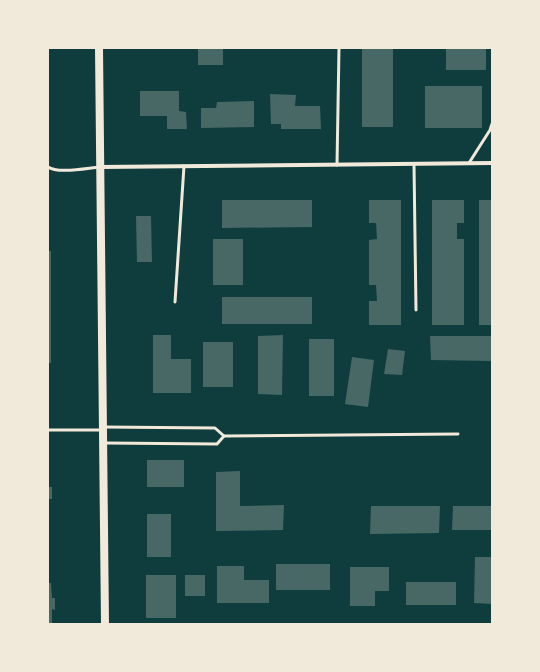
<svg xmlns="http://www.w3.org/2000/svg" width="540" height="672" font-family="'Varela Round',sans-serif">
<rect width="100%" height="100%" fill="#0f3d3e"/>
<g fill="#486865">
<rect x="198" y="48" width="25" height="17"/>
<rect x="362" y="48" width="31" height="79"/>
<rect x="446" y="48" width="40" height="22"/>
<rect x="425" y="86" width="57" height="42"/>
<path d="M 140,91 L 179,91 L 179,111 L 186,112 L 187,129 L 167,129 L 167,116 L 140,116 Z"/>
<path d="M 270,94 L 296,95 L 295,106 L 320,106 L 321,129 L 281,129 L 281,124 L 271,124 Z"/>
<path d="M 254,101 L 254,127 L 201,128 L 201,108 L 216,108 L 217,102 Z"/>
<path d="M 222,200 L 312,200 L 312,227 L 222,228 Z"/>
<path d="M 369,200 L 401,200 L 401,325 L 369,325 L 369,301 L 377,301 L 376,285 L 369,285 L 369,240 L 377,239 L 376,223 L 369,223 Z"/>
<path d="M 432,200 L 464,200 L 464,223 L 457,223 L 457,239 L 464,239 L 464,325 L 432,325 Z"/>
<rect x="479" y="200" width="13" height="125"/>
<path d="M 136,216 L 151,216 L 152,262 L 137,262 Z"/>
<rect x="213" y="239" width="30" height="46"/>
<rect x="48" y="251" width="3" height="112"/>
<rect x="222" y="297" width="90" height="27"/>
<path d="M 153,335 L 171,335 L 171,359 L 191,359 L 191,393 L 153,393 Z"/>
<path d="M 283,335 L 282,395 L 258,394 L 258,336 Z"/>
<path d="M 430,336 L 492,336 L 492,361 L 431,360 Z"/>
<rect x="309" y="339" width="25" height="57"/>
<rect x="203" y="342" width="30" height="45"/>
<path d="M 388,349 L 405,351 L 402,375 L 384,374 Z"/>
<path d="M 352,357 L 374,360 L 368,407 L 345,404 Z"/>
<rect x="147" y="460" width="37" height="27"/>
<path d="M 240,471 L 240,506 L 284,505 L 283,530 L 216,531 L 216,472 Z"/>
<rect x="48" y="487" width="4" height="12"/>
<path d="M 371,506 L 440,506 L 439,533 L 370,534 Z"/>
<path d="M 453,506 L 492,506 L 492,530 L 452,530 Z"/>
<rect x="147" y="514" width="24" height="43"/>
<path d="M 475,557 L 492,557 L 492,604 L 474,603 Z"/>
<rect x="276" y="564" width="54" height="26"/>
<path d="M 217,566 L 244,566 L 244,580 L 269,580 L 269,603 L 217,603 Z"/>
<path d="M 350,567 L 389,567 L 389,591 L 375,591 L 375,606 L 350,606 Z"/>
<rect x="146" y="575" width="30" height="43"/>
<rect x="185" y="575" width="20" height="21"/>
<rect x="406" y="582" width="50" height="23"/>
<path d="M 48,583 L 51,583 L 52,598 L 55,598 L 55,610 L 52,609 L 52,624 L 48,624 Z"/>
</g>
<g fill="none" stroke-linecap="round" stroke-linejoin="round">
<g stroke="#f1e9da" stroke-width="3">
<path d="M 469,163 L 490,130 L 492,124"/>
<path d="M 414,164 L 416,310"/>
<path d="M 337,165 L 339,48"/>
<path d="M 48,167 C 58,174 87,168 100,167"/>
<path d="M 175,302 L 184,166"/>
<path d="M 103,427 L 215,428 L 224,436 L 217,444 L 105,443"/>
<path d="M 48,430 L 103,430"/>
<path d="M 224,436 L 458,434"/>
</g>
<path stroke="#f1e9da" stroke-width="4" d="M 100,167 L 492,163"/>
<path stroke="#f1e9da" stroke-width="8" d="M 99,48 L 105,624"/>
</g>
<rect width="540" height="672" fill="none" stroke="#f1e9da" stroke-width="98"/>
</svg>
